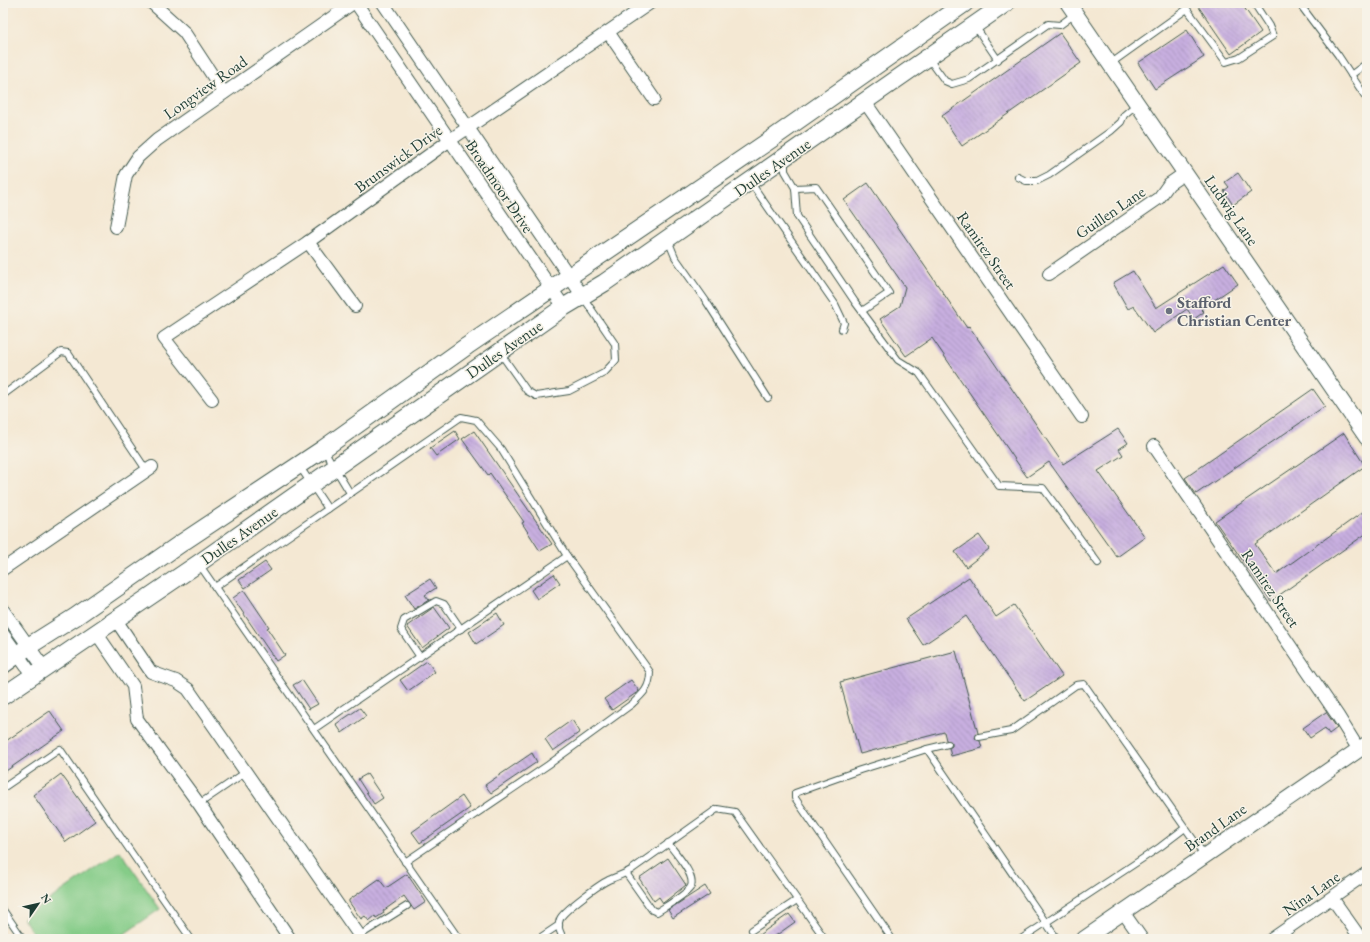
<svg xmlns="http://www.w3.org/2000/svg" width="1370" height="942" font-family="'EB Garamond',serif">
<defs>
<pattern id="building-back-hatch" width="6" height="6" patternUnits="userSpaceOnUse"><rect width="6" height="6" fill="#c8afe0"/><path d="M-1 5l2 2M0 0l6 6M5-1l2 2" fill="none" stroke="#a290b6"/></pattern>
</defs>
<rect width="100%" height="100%" fill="#f7f3e8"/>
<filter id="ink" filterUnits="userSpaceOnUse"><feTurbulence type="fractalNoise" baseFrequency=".025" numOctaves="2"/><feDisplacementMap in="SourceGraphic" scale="8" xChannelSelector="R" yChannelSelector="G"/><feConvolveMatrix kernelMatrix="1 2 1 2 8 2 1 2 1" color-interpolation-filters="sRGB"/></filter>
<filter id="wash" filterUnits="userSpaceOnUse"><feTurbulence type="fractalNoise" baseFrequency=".012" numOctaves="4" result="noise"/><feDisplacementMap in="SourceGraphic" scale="16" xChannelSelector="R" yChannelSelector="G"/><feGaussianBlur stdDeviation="0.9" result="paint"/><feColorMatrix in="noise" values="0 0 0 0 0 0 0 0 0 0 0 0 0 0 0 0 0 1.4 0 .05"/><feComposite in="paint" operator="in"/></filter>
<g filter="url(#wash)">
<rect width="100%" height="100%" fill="#f4e8d3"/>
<path fill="#85cc88" stroke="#52845e" d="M 120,851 L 160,909 L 117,939 L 37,939 L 23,918 Z"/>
<g id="blocks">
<g fill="url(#building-back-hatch)">
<path d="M 1196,3 L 1241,3 L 1261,32 L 1231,54 Z"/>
<path d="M 1187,30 L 1204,57 L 1155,89 L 1138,63 Z"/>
<path d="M 1060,33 L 1081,63 L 962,146 L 942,116 Z"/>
<path d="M 1238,173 L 1251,192 L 1233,205 L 1224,191 L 1229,187 L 1225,182 Z"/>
<path d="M 868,183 L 967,328 L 969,326 L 1063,464 L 1118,429 L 1128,443 L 1119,449 L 1123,455 L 1098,471 L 1145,537 L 1117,557 L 1049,462 L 1027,477 L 932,338 L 906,356 L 880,319 L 900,306 L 905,287 L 844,200 Z"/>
<path d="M 1224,264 L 1238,284 L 1201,309 L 1204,312 L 1194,319 L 1187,309 L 1153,333 L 1134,306 L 1128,309 L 1113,283 L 1133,271 L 1156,308 Z"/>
<path d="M 1313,389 L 1325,406 L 1196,494 L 1185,478 Z"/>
<path d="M 455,431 L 460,439 L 436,456 L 430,448 Z"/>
<path d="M 474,431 L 552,544 L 540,551 L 522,523 L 524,522 L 490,473 L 488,475 L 462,439 Z"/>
<path d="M 1344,433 L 1365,466 L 1255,544 L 1276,574 L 1367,509 L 1367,533 L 1271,601 L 1215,521 Z"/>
<path d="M 979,535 L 989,549 L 966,567 L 955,552 Z"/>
<path d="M 265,562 L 271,570 L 245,588 L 239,580 Z"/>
<path d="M 554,574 L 560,583 L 537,599 L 531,590 Z"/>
<path d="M 969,577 L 996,617 L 1014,605 L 1062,676 L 1025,701 L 966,616 L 923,645 L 906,619 Z"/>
<path d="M 430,579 L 436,588 L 425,595 L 429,600 L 414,609 L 405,595 Z"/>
<path d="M 244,590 L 269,627 L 267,628 L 285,655 L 276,661 L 233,598 Z"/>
<path d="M 434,607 L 449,628 L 422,648 L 407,626 Z"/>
<path d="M 497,613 L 504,625 L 476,644 L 469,632 Z"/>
<path d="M 956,651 L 978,733 L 975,738 L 980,741 L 982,748 L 951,756 L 949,748 L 952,746 L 952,743 L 946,740 L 944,732 L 860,754 L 840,682 Z"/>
<path d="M 427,661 L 435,672 L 408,691 L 400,680 Z"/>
<path d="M 302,680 L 318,704 L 309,709 L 293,685 Z"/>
<path d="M 631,680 L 639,691 L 612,710 L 604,699 Z"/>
<path d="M 360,708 L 366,716 L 342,733 L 336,724 Z"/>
<path d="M 50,711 L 64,731 L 3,773 L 3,743 Z"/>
<path d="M 1326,712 L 1337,728 L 1329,734 L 1325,728 L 1310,738 L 1303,728 Z"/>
<path d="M 572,720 L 580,732 L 553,751 L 545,739 Z"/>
<path d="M 532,753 L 537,762 L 491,793 L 485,785 Z"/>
<path d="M 61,774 L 95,821 L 66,842 L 33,795 Z"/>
<path d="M 367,774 L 383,798 L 374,804 L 358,779 Z"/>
<path d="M 462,796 L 470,808 L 420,843 L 412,832 Z"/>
<path d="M 668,858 L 686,885 L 663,903 L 659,897 L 654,901 L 639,878 Z"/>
<path d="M 407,874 L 426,902 L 414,910 L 404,896 L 383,911 L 384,913 L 376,918 L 375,916 L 369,921 L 365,916 L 361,919 L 349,902 L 349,900 L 379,879 L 386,888 Z"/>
<path d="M 705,886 L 710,894 L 673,918 L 668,910 Z"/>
<path d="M 789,914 L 795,922 L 771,939 L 753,939 Z"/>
</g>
</g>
</g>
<g filter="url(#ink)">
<use href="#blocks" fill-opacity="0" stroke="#3f574c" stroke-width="1"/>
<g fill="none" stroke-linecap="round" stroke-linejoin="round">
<defs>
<g id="service">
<path d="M 1299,3 L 1338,55 L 1367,99"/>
<path d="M 975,26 L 998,60"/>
<path d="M 929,59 L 945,81 L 952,84 L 969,79 L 1048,24 L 1060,25 L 1075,14"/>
<path d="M 1110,64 L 1187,9 L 1226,62 L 1239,58 L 1273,36 L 1269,26 L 1254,3"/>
<path d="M 1351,75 L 1367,63"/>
<path d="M 785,160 L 785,171 L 795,188 L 797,216 L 855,302 L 898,360 L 919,373 L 999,486 L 1043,488 L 1098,563"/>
<path d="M 1018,177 L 1026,181 L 1037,181 L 1049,175 L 1111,131 L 1121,122 L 1124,115 L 1137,104"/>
<path d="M 751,183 L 835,304 L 844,323 L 842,329"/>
<path d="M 795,188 L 816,187 L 889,293 L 862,311"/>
<path d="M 668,240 L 675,257 L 706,301 L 768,398"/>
<path d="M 501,354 L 527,391 L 536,396 L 569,391 L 604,373 L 616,360 L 615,344 L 583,297"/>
<path d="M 3,395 L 61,352 L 68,353 L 147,471"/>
<path d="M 324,450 L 350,493"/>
<path d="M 300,467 L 328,509"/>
<path d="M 199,564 L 459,939"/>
<path d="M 215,587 L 461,417 L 476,420 L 501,449 L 567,556 L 650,672 C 650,688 643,694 632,704 L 548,765 L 405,862"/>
<path d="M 420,657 L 401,629 L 404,620 L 436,601 L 444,604 L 461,629"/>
<path d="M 314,729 L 567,556"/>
<path d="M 979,737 L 1011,731 L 1076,685 L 1084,684 L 1205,856"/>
<path d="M 927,749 L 948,744"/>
<path d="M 3,788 L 60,749 L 191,939"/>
<path d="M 199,804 L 246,772"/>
<path d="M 626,873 L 652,910 L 657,912 C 666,906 684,896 690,888 C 698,877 675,853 668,843"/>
<path d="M 3,910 L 23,939"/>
<path d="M 752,930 L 797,900"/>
<path d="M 354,939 L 407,906"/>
<path d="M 538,939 L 559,925"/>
<path d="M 564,939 C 560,933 557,927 560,919 C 563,911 602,882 611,879 C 620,875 623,875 631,870 L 717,809 L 735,812 L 825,939"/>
<path d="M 892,939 L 795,798 L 795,793 L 860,770 L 927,749 L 1057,939"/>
<path d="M 1021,939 L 1160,847 L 1185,828"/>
</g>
<g id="minor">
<path d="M 152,3 L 184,32 L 224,93"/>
<path d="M 356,3 L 564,307"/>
<path d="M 383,3 L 582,295"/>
<path d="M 608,32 L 654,99"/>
<path d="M 865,102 L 1082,417"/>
<path d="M 116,227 L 126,175 L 138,157 L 157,140 L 353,3"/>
<path d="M 308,242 L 355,306"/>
<path d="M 1049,274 L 1159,198 L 1169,184 L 1185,173"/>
<path d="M 212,400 L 164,338 L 308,242 L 450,140 L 650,3"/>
<path d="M 1154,446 L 1338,716 L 1359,750"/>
<path d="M 3,569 L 152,467"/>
<path d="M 3,610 L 44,668"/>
<path d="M 116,620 L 151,672 L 176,681 L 188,689 L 359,935"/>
<path d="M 3,634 L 33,676"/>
<path d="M 97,634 L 133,686 L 137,719 L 199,804 L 290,939"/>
<path d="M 1332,898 L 1361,939"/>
<path d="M 1123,912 L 1142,939"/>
<path d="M 1272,939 L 1367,873"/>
</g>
<g id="tertiary">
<path d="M 1068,3 L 1367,438"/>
<path d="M 1084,939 L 1367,744"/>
</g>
<g id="secondary">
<path d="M 3,665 L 29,646 L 75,617 L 180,544 L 323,449 L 467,346 L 773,138 L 965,3"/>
<path d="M 3,696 L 199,563 L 564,307 L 604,283 L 667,239 L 1006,3"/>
</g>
</defs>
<use href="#service" stroke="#3f574c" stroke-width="8"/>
<use href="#minor" stroke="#3f574c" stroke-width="14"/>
<use href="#tertiary" stroke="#3f574c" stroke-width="17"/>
<use href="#secondary" stroke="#3f574c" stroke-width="19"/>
<use href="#service" stroke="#fff" stroke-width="6"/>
<use href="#minor" stroke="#fff" stroke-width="12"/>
<use href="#tertiary" stroke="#fff" stroke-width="15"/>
<use href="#secondary" stroke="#fff" stroke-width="17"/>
</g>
</g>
<circle fill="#6b7280" stroke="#f7f3e8" stroke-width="1.5" cx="1169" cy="311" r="4"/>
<g text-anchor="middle" stroke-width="3" stroke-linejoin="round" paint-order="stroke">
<g font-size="16" fill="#1f3d34" stroke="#f7f3e8">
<text transform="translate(205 87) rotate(-35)" y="6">Longview Road</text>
<text transform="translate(398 158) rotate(-36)" y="6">Brunswick Drive</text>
<text transform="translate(772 167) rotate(-35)" y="6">Dulles Avenue</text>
<text transform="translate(500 186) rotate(56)" y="6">Broadmoor Drive</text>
<text transform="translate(1232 210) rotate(55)" y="6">Ludwig Lane</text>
<text transform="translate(1110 212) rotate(-34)" y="6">Guillen Lane</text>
<text transform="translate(987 250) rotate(55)" y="6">Ramirez Street</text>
<text transform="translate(504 349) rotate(-35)" y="6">Dulles Avenue</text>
<text transform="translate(239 535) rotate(-35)" y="6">Dulles Avenue</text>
<text transform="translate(1271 588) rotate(56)" y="6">Ramirez Street</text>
<text transform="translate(1215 827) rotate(-35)" y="6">Brand Lane</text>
<text transform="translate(1311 893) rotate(-35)" y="6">Nina Lane</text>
</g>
<g font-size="16" font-weight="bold" fill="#5b616d" stroke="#f7f3e8" text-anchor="start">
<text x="1177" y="308">Stafford<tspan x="1177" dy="18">Christian Center</tspan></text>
</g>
</g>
<rect width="1370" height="942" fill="none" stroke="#f7f3e8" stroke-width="16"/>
<g transform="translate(38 904) rotate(56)" stroke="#f7f3e8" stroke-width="3" paint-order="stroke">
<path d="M0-3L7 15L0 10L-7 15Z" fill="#1f3d34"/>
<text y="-6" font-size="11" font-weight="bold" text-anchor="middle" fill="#1f3d34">N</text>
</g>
</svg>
